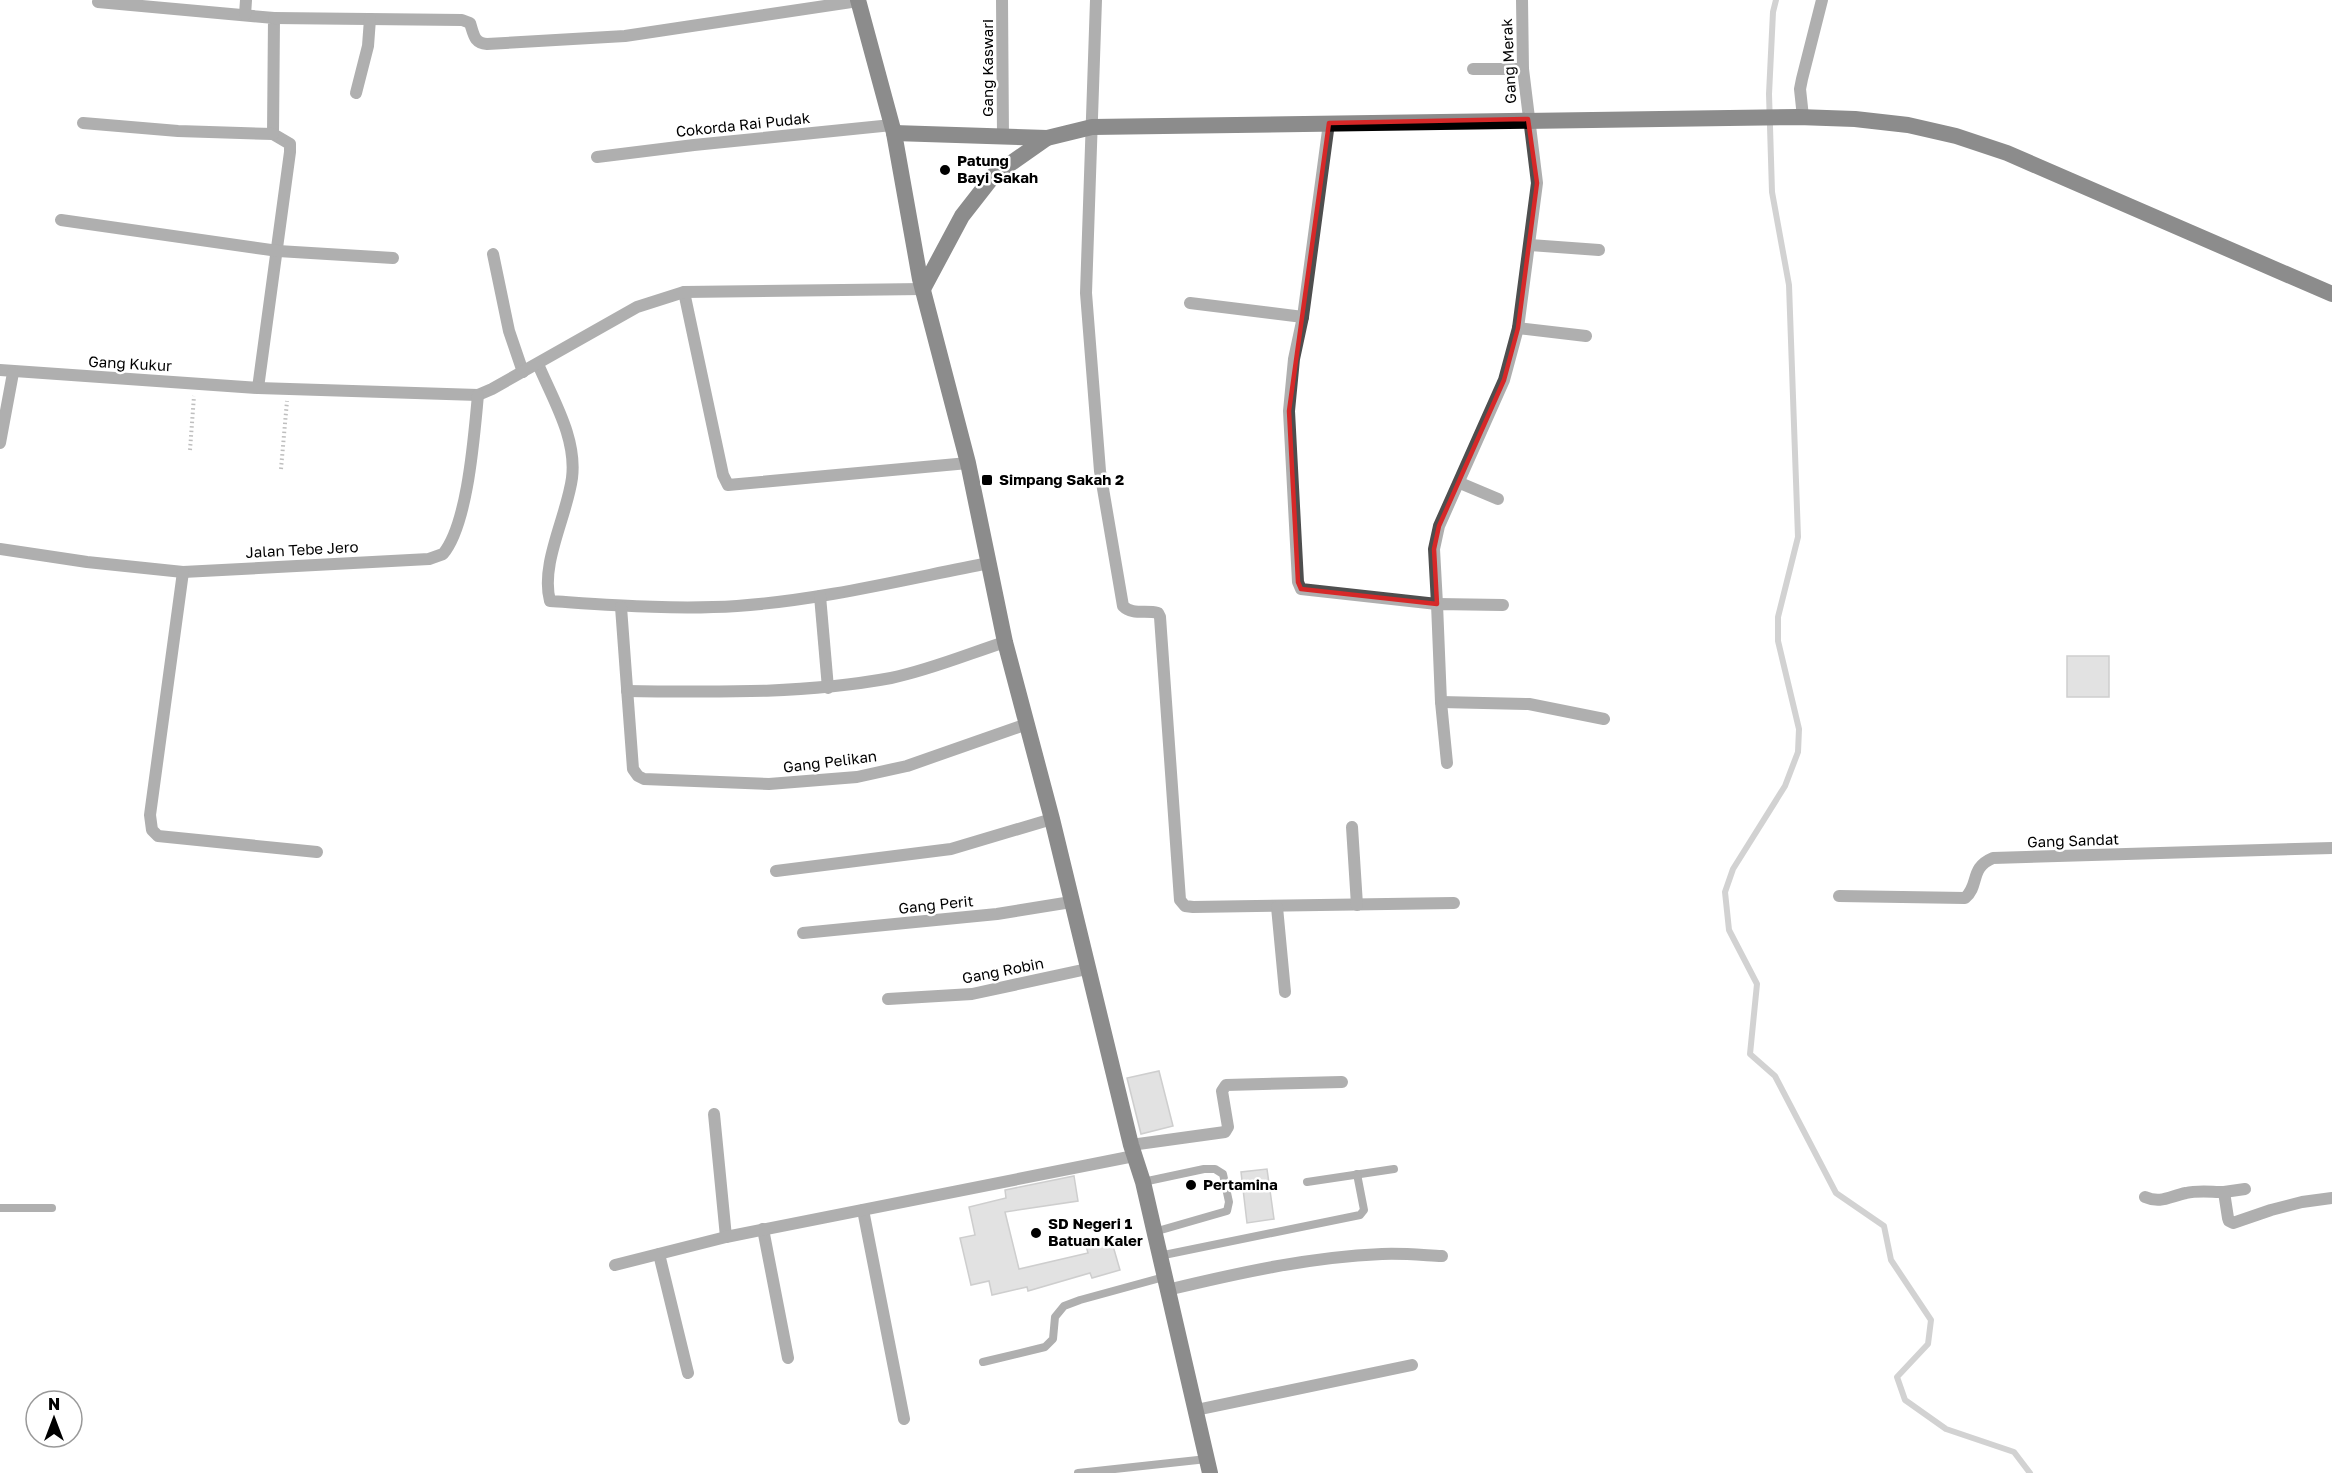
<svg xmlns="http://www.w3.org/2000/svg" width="2332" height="1473" font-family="'Golos Text',sans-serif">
<rect width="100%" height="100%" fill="#fff"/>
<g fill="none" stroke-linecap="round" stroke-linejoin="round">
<path stroke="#9c9c9c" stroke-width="6" d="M 1776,0 L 1773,12 L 1769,94 L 1772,192 L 1789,285 L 1798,537 L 1778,617 L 1778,641 L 1799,729 L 1798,752 L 1785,786 L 1733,869 L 1725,892 L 1729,930 L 1757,984 L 1750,1054 L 1775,1076 L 1836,1193 L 1884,1226 L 1891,1260 L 1931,1320 L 1928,1344 L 1897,1377 L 1905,1400 L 1946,1429 L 2014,1452 L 2030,1473"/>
</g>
<g fill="#bebebe" stroke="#929292" stroke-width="1.5">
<rect x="2067" y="656" width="42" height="41"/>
<path d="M 1159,1071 L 1173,1126 L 1141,1134 L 1127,1078 Z"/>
<path d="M 1267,1169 L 1274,1219 L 1247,1223 L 1241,1172 Z"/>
<path d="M 1074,1176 L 1078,1201 L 1005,1212 L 1019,1269 L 1088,1253 L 1086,1246 L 1111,1239 L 1120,1270 L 1092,1278 L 1090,1273 L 1028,1291 L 1027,1287 L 992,1295 L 989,1281 L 971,1285 L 960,1238 L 975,1235 L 969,1207 L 1006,1198 L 1005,1190 Z"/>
</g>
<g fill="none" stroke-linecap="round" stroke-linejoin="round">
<g stroke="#707070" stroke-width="4" stroke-dasharray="1.5 3" stroke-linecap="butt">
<path d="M 190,450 L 194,396"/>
<path d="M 281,469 L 287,401"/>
</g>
<g stroke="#4e4e4e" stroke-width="8">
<path d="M 1143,1182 L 1204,1169 L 1215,1169 L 1223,1174 L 1229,1202 L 1227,1211 L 1154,1232"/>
<path d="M 1307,1182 L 1394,1169"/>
<path d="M 0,1208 L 52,1208"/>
<path d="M 1159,1256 L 1360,1215 L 1364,1210 L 1357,1174"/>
<path d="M 983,1362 L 1045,1347 L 1053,1339 L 1055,1317 L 1064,1306 L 1080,1300 L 1164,1277"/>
<path d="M 1078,1473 L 1207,1459"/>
</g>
<g stroke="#4e4e4e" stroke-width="12">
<path d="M 1002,0 L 1003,136"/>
<path d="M 1096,0 L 1086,293 L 1100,471 L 1123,606 C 1132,615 1146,610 1158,613 L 1160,617 L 1180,900 L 1185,906 L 1193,907 L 1454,903"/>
<path d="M 98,2 L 274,18 L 273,134 L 290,144 L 290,152 L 258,388"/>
<path d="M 245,15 L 246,0"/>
<path d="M 274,18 L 462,20 L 470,23 C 474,35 474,43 487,44 L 625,36 L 858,1"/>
<path d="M 1473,69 L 1523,69"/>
<path d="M 356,93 L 368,46 L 370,19"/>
<path d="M 1803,117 L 1800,89 L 1802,79 L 1822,0"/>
<path d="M 83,123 L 178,131 L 273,134"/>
<path d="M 1329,123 L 1303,317 L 1294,359 L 1289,411 L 1298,582 L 1301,589 L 1437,604 L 1434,549 L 1439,526 L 1504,380 L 1518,328 L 1537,183 L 1523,69 L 1522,0"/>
<path d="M 597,157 L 694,145 L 892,125"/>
<path d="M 61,220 L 278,251 L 393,258"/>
<path d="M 1530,245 L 1599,250"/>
<path d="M 493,254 L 509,331 L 523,372"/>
<path d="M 684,292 L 723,475 L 728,485 L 968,463"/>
<path d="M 1190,303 L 1303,317"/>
<path d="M 1518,328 L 1586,336"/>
<path d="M 538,364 C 553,400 577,438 572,478 C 567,516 540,564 550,601 C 612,605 674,610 737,606 C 822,600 906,579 989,563"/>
<path d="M 0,370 L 258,388 L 478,395 L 492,389 L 637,307 L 684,292 L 923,289"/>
<path d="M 0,443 L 13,373"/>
<path d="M 1460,483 L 1498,499"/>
<path d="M 0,549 L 87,562 L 183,572 L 429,559 L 443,554 C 468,524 474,436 478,395"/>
<path d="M 183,572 L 150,815 L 152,830 L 158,836 L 317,852"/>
<path d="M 820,596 L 828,688"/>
<path d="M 621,607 L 633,769 L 638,776 L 644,779 L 769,784 L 857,777 L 907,766 L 1027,724"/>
<path d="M 627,691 C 716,692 804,694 891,678 C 930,670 968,654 1005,642"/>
<path d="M 1441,702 L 1529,704 L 1604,719"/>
<path d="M 1447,763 L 1441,702 L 1437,604 L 1503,605"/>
<path d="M 1352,827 L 1357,905"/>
<path d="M 776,871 L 951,849 L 1052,819"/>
<path d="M 1839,896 L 1965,898 C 1980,885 1969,868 1993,858 L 2332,848"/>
<path d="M 1277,907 L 1285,992"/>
<path d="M 803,933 L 997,914 L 1071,902"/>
<path d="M 888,999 L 972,994 L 1087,969"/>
<path d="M 714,1114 L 726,1237"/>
<path d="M 1131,1145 L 1225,1132 L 1228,1127 L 1222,1091 L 1226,1085 L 1342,1082"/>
<path d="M 2224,1192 L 2245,1189"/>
<path d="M 2145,1197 C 2161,1204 2170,1196 2186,1193 C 2198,1190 2211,1192 2224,1192 L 2228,1218 L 2229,1221 L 2233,1223 L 2271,1210 L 2302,1202 L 2332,1198"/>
<path d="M 863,1210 L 904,1419"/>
<path d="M 763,1229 L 788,1358"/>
<path d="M 659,1254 L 688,1373"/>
<path d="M 615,1265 L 726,1237 L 1134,1156"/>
<path d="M 1167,1290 C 1238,1273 1309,1257 1382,1254 C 1401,1253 1422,1255 1442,1256"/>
<path d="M 1196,1410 L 1412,1365"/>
</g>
<g stroke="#000" stroke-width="16">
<path d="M 858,0 L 894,133 L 920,279 L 968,463 L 1005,642 L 1052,819 L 1131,1145 L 1143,1182 L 1210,1473"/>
<path d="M 894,133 L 1047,138 L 1092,127 L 1798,117 L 1855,119 L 1908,125 L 1956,136 L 2007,153 L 2332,294"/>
<path d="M 923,289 L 962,216 L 994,175 L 1047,138"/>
</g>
</g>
<path d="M0 0H2332V1473H0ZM 1528,119 L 1537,183 L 1518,328 L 1504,380 L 1439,526 L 1434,549 L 1437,604 L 1301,589 L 1298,582 L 1289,411 L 1329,123 Z" fill="#fff" fill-opacity=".55" fill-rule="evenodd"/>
<path fill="none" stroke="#d62828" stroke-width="4.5" stroke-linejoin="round" d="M 1528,119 L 1537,183 L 1518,328 L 1504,380 L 1439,526 L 1434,549 L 1437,604 L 1301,589 L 1298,582 L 1289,411 L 1329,123 Z"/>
<g fill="#000" stroke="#fff" stroke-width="2">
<circle cx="945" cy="170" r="6"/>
<rect x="981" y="474" width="12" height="12" rx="3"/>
<circle cx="1191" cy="1185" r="6"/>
<circle cx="1036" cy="1233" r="6"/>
</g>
<g text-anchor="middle" stroke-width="5" stroke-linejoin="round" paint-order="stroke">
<g font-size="15" fill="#000" stroke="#fff">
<text transform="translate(1509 61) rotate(-93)" y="5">Gang Merak</text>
<text transform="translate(988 68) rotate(-90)" y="5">Gang Kaswari</text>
<text transform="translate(743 125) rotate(-6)" y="5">Cokorda Rai Pudak</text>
<text transform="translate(130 364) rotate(3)" y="5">Gang Kukur</text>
<text transform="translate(302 550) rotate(-3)" y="5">Jalan Tebe Jero</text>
<text transform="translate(830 762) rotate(-7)" y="5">Gang Pelikan</text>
<text transform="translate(2073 841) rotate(-2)" y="5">Gang Sandat</text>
<text transform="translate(936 905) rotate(-6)" y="5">Gang Perit</text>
<text transform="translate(1003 971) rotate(-11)" y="5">Gang Robin</text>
</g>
<g font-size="15" font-weight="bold" fill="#000" stroke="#fff" text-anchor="start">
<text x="957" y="166">Patung<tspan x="957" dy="17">Bayi Sakah</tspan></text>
<text x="999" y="485">Simpang Sakah 2</text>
<text x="1203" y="1190">Pertamina</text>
<text x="1048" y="1229">SD Negeri 1<tspan x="1048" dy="17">Batuan Kaler</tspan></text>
</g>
</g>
<g transform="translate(54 1419)"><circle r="28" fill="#ffffff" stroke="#999999" stroke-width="1.5"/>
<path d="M0-4.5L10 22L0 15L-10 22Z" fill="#000000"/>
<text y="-9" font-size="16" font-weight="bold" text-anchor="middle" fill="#000000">N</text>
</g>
</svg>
